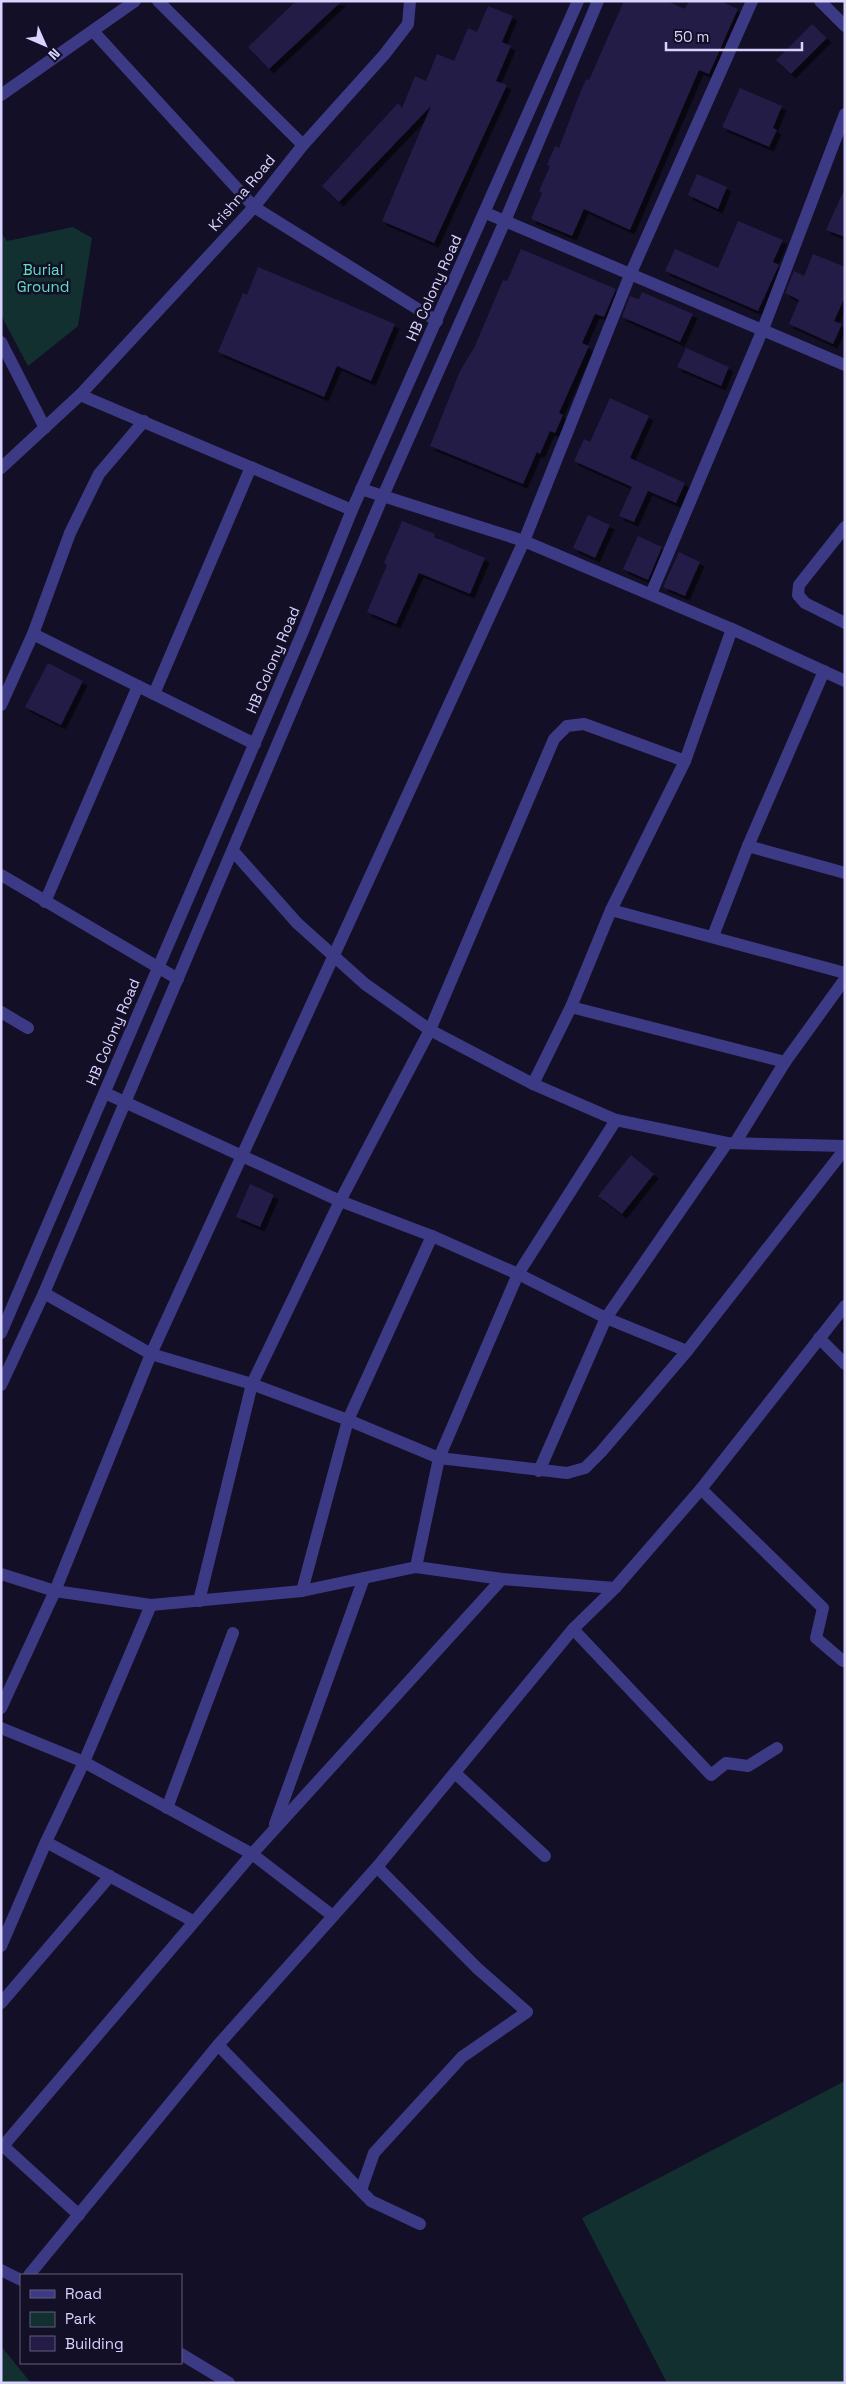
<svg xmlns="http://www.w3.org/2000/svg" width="846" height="2384" font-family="'Space Grotesk',sans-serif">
<defs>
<filter id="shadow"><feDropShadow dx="4.5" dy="4.5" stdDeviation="0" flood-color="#0009"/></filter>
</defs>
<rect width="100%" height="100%" fill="#130f26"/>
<g fill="#12302f">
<path d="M 73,227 L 92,238 L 78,326 L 28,366 L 1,315 L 1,233 L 7,241 Z"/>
<path d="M 845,2081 L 845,2383 L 667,2383 L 582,2218 Z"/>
<path d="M 1,2346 L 31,2383 L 1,2383 Z"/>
</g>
<g fill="#241b47" filter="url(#shadow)">
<path d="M 296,1 L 342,1 L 269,69 L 248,47 Z"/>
<path d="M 624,1 L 667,1 L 685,9 L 689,1 L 720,1 L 738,9 L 709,74 L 699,70 L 630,230 L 584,209 L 572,236 L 531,219 L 542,193 L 539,191 L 550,166 L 547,165 L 555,146 L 559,148 L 578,98 L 586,79 L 589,80 Z"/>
<path d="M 488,6 L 513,16 L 502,42 L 511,46 L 496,81 L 507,85 L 434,243 L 382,221 L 431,106 L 339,202 L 322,186 L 398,103 L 402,108 L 415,76 L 426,81 L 437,54 L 454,61 L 468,28 L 477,32 Z"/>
<path d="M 812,24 L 827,38 L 791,74 L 776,60 Z"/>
<path d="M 740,88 L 782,106 L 773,128 L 777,130 L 769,147 L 722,127 Z"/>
<path d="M 697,174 L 727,187 L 718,209 L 688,195 Z"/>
<path d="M 845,188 L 845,237 L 826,230 Z"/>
<path d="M 738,221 L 783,240 L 773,262 L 779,265 L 758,311 L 665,271 L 675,249 L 718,268 Z"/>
<path d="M 521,249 L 616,289 L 604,317 L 595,314 L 582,343 L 589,346 L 559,413 L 563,415 L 555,433 L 550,431 L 540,454 L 537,452 L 523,484 L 430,446 L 460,371 L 475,346 L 503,280 L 507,281 Z"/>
<path d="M 813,254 L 845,267 L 845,297 L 834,321 L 842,324 L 833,344 L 789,324 L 799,300 L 785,293 L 794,271 L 804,276 Z"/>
<path d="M 258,267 L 395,324 L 371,381 L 337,366 L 324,397 L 218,352 L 243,293 L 247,295 Z"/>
<path d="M 642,292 L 693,314 L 680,342 L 622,317 L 630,296 L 639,299 Z"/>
<path d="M 686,348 L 729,367 L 721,386 L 677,367 Z"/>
<path d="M 610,398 L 649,416 L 630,458 L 685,483 L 676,503 L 648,491 L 634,522 L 619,516 L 632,487 L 574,461 L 584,439 L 590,442 Z"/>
<path d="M 588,515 L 610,525 L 595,558 L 573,548 Z"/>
<path d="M 402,521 L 435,534 L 434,537 L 485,558 L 470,594 L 419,573 L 396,624 L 367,612 L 387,565 L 384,563 Z"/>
<path d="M 638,536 L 662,547 L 648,580 L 623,569 Z"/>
<path d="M 679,552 L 700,562 L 685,596 L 663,587 Z"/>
<path d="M 48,663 L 83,681 L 61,725 L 25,707 Z"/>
<path d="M 631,1155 L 654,1174 L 622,1214 L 598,1196 Z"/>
<path d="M 250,1184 L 274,1195 L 260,1227 L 236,1217 Z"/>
</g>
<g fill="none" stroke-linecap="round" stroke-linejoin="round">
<g stroke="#3d3a85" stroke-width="12">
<path d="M 158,1 L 303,145"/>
<path d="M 820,1 L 845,26"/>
<path d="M 93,31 L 254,207 L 437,321"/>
<path d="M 1,95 L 135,1"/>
<path d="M 486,213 L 845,365"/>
<path d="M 1,342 L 45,428"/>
<path d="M 361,489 L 524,541 L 732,629 L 845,681"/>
<path d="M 845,527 L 799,585 L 798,595 L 805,603 L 845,623"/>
<path d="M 651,594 L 763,329 L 845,114"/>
<path d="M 33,634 L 255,744"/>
<path d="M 154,694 L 251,467"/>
<path d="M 1,705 L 33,634 L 70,533 L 99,474 L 144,421"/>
<path d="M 748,846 L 824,671"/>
<path d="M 233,851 L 297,923 L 365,984 L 430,1030 L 533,1084 L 616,1120 L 727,1143 L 845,1146"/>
<path d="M 1,875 L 178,979"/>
<path d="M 45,902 L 138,686"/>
<path d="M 611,910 L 845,973"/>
<path d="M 713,936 L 748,846 L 845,873"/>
<path d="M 571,1007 L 785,1062"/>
<path d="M 1,1012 L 28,1028"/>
<path d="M 533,1084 L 571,1007 L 611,910 L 685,761 L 732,629"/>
<path d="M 105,1093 L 340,1201 L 432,1236 L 518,1274 L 606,1318 L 687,1351"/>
<path d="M 735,1143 L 785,1062 L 845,979"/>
<path d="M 44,1293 L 151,1354 L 252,1384 L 348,1420 L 439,1458 L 567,1473 L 585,1468 L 601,1452 L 687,1351 L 845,1149"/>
<path d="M 819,1338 L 845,1364"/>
<path d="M 539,1471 L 606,1318 L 727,1143"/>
<path d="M 701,1489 L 823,1608 L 816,1638 L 843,1661"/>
<path d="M 416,1567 L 439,1458 L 518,1274 L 616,1120"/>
<path d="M 1,1574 L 55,1591 L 151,1605 L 302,1591 L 416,1567 L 502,1579 L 615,1588"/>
<path d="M 302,1591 L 348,1420 L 432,1236"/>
<path d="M 199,1601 L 252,1384 L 340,1201 L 430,1030 L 554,739 L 567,726 L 584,724 L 685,761"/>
<path d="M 573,1629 L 711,1775 L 726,1763 L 748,1766 L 777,1748"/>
<path d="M 1,1708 L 55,1591 L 151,1354 L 524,541 L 630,275 L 752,1"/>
<path d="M 1,1728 L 84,1762 L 252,1854 L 333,1916"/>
<path d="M 455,1773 L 545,1856"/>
<path d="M 167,1808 L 233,1633"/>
<path d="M 275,1824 L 364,1578"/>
<path d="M 46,1842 L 193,1921"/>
<path d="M 1,1946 L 46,1842 L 84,1762 L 151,1605"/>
<path d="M 1,2003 L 110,1876"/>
<path d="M 218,2045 L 371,2201 L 420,2224"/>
<path d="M 1,2144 L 79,2215"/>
<path d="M 3,2146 L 252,1854 L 502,1579"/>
<path d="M 361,2190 L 374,2153 L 462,2057 L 527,2012 L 477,1968 L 377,1867"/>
<path d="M 1,2270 L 21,2280"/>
<path d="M 29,2275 L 218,2045 L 377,1867 L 573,1629 L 615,1588 L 701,1489 L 845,1306"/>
<path d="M 181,2354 L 229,2383"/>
</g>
<g stroke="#3d3a85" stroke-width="12">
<path d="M 80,395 L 352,510"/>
<path d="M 1,468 L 80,395 L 254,207 L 303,145 L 384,55 L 408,24 L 410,1"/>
<path d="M 1,1333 L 303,631 L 352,510 L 578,1"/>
<path d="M 1,1385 L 44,1293 L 383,496 L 505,221 L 598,1"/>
</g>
</g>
<g text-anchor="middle" stroke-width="5" stroke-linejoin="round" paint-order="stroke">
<g font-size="15" fill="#d9d4ff" stroke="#130f26">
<text transform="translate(242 193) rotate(-50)" y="5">Krishna Road</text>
<text transform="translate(434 288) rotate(-66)" y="5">HB Colony Road</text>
<text transform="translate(273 660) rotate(-67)" y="5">HB Colony Road</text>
<text transform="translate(113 1032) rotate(-67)" y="5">HB Colony Road</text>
</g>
<g font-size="15" fill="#5fe0c0" stroke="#130f26">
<text x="43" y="275">Burial<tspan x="43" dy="17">Ground</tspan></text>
</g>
</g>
<rect width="846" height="2384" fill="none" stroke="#d9d4ff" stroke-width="5"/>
<rect x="20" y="2274" width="162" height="90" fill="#130f26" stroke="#625e7d"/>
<rect x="30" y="2290" width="25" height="8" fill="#3d3a85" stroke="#625e7d"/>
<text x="65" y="2299" font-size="15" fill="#d9d4ff">Road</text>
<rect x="30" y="2312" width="25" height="15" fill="#12302f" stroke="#625e7d"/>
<text x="65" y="2324" font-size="15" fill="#d9d4ff">Park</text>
<rect x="30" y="2336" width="25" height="15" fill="#241b47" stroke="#625e7d"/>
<text x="65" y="2349" font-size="15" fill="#d9d4ff">Building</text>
<g transform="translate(45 45) rotate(135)" stroke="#130f26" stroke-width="4" paint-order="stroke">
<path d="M0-4L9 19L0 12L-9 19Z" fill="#d9d4ff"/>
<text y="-8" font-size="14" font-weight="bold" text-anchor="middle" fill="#d9d4ff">N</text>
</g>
<path d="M666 42v8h136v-8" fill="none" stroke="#d9d4ff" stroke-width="2.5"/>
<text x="674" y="42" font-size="15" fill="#d9d4ff" stroke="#130f26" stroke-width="4" paint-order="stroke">50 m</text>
</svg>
